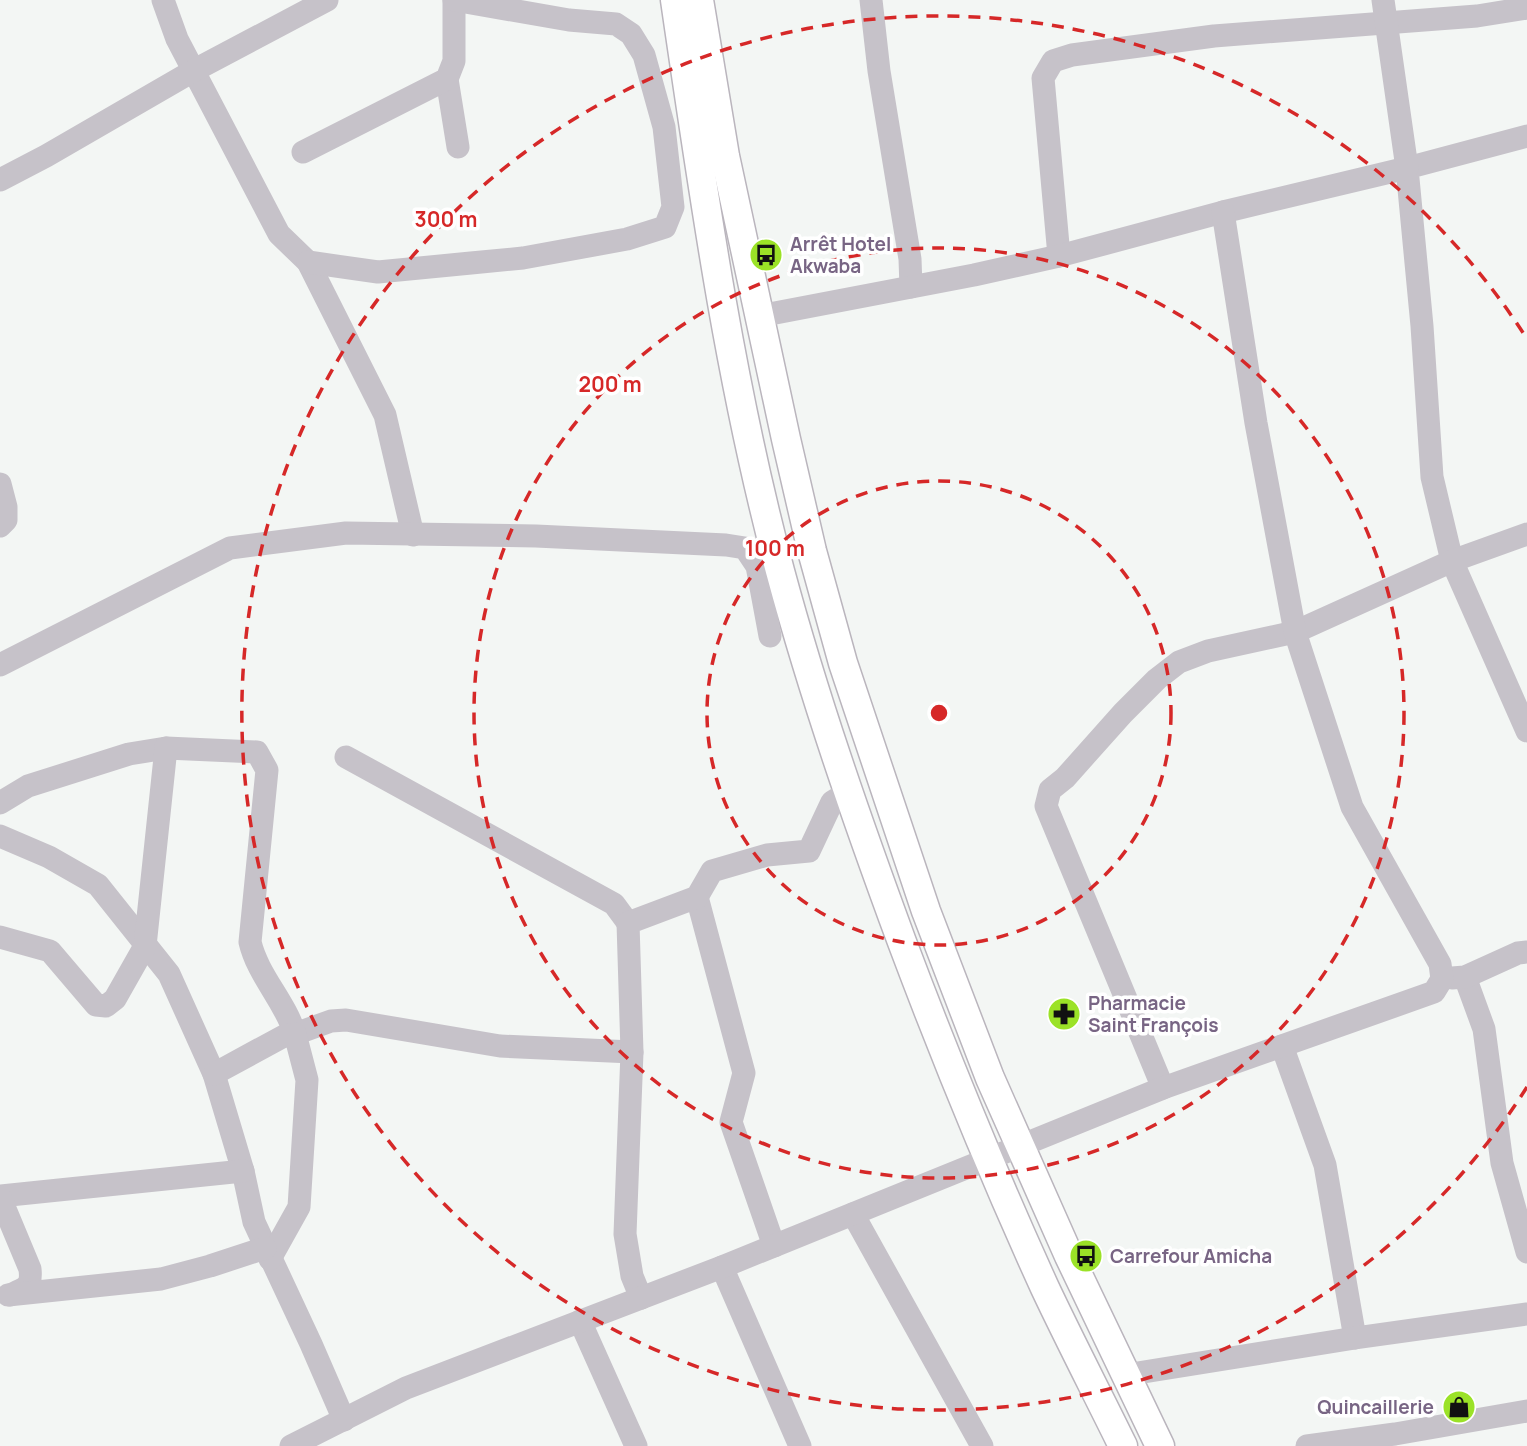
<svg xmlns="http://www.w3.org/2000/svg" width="1527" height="1446" font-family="Manrope,sans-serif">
<rect width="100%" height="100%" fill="#f3f6f4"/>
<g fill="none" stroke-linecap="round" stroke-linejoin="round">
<defs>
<g id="major">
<path d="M 675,0 C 703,191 730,384 780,571 C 814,697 857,820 902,942 C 946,1059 993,1174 1045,1288 C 1070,1341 1097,1393 1123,1446"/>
<path d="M 699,0 L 725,156 L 786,439 L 812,551 L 843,663 L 926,911 L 990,1078 L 1069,1256 L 1160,1446"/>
</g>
</defs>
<use href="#major" stroke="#bab5bd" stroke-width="31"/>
<g stroke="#c6c2c9" stroke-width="23">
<path d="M 163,0 L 177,39 L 279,234 L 308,262 L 385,415 L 413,535"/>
<path d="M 871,0 L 879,71 L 910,259 L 911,287"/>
<path d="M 447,79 L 458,147"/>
<path d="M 1527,136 L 1407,168 L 1422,326 L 1432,477 L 1452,561 L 1527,731"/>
<path d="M 303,152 L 447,79 L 454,61 L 454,0"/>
<path d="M 0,180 L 46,156 L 193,71 L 327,0"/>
<path d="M 1059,256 L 1043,78 L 1053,61 L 1072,55 L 1214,36 L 1477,16 L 1527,8"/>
<path d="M 308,262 L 378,272 L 471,263 L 523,258 L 627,239 L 665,227 L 673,207 L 664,127 L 644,55 L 631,34 L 616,24 L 569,20 L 454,0"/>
<path d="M 759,316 L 974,275 L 1059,256 L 1223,212 L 1407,168 L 1383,0"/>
<path d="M 0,484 L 6,507 L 6,520 L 0,526"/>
<path d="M 0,665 L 230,548 L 346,533 L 536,536 L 726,545 L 745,548 L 757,566 L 770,636"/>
<path d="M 346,757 L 614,904 L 628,923"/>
<path d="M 0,803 L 28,786 L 129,754 L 166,748"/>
<path d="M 0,836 L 49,857 L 98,885 L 169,974 L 214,1074 L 243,1171 L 254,1222 L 311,1344 L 344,1420"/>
<path d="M 697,897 L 744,1073 L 731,1122 L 774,1246"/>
<path d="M 0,937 L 50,951 L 96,1005 L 106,1006 L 115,999 L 145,946 L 166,748 L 257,752 L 267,770 L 250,942 C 258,976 285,1001 295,1034 L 331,1021 L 346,1020 L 500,1046 L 632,1052"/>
<path d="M 1465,977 L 1484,1029 L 1502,1163 L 1527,1252"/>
<path d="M 1452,978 L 1465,977 L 1518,953 L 1527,952"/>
<path d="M 1282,1046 L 1325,1165 L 1355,1338"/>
<path d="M 214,1074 L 284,1036 L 295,1034 L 307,1080 L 299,1207 L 270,1259"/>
<path d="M 1163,1088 L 1046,806 L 1050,790 L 1065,778 L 1123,713 L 1157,679 L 1179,662 L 1208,651 L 1295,632 L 1452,561 L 1527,534"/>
<path d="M 0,1196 L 243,1171"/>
<path d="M 0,1197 L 30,1269 C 32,1287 26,1288 10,1295"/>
<path d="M 853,1214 L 982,1446"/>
<path d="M 722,1267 L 800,1446"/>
<path d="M 8,1295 L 161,1279 L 210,1266 L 265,1248"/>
<path d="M 641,1298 L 632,1276 L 625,1234 L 632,1052 L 628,923 L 697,897 L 712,871 L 767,855 L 809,851 L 832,802 L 848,792"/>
<path d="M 580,1321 L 636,1446"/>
<path d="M 1125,1375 L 1355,1338 L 1527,1314"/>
<path d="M 291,1446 L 406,1388 L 722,1267 L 1163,1088 L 1434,992 L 1442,979 L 1440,964 L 1352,807 L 1295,632 L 1256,423 L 1223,212"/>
<path d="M 1307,1446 L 1395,1434 L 1527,1411"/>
</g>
<use href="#major" stroke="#fff" stroke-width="28"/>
</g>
<g fill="none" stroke="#d62828" stroke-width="3.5" stroke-dasharray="12 9">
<circle cx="939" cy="713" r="232"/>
<circle cx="939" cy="713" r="465"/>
<path d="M1527 1087A697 697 0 1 1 1527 339"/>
</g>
<defs>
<symbol id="bus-disc" viewBox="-11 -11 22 22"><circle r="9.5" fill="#9be227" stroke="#fff"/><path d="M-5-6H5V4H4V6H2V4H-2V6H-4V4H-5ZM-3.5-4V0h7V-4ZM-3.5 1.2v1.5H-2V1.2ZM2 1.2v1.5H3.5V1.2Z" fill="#111"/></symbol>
<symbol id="pharmacy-disc" viewBox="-11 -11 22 22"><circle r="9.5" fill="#9be227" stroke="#fff"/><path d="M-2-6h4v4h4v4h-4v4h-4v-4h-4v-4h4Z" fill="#111"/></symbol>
<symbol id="shop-disc" viewBox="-11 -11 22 22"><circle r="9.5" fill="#9be227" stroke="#fff"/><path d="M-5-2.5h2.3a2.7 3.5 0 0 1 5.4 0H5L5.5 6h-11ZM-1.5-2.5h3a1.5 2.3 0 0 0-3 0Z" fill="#111"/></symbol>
</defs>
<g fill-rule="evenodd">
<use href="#bus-disc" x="747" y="236" width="38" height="38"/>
<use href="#pharmacy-disc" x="1045" y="995" width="38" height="38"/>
<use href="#bus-disc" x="1067" y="1237" width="38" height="38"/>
<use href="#shop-disc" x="1440" y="1388" width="38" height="38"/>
</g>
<g text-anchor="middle" stroke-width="7" stroke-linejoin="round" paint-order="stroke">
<g font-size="19" font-weight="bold" fill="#786584" stroke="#fff" text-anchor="start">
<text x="790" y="251">Arrêt Hotel<tspan x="790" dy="22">Akwaba</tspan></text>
<text x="1088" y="1010">Pharmacie<tspan x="1088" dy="22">Saint François</tspan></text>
<text x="1110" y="1263">Carrefour Amicha</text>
<text x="1434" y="1414" text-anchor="end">Quincaillerie</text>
</g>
</g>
<circle cx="939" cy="713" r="10" fill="#d62828" stroke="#fff" stroke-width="3.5"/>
<g font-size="21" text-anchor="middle" font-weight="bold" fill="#d62828" stroke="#fff" stroke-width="7" stroke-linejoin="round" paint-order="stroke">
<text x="446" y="227">300 m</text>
<text x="610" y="392">200 m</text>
<text x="775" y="556">100 m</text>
</g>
</svg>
